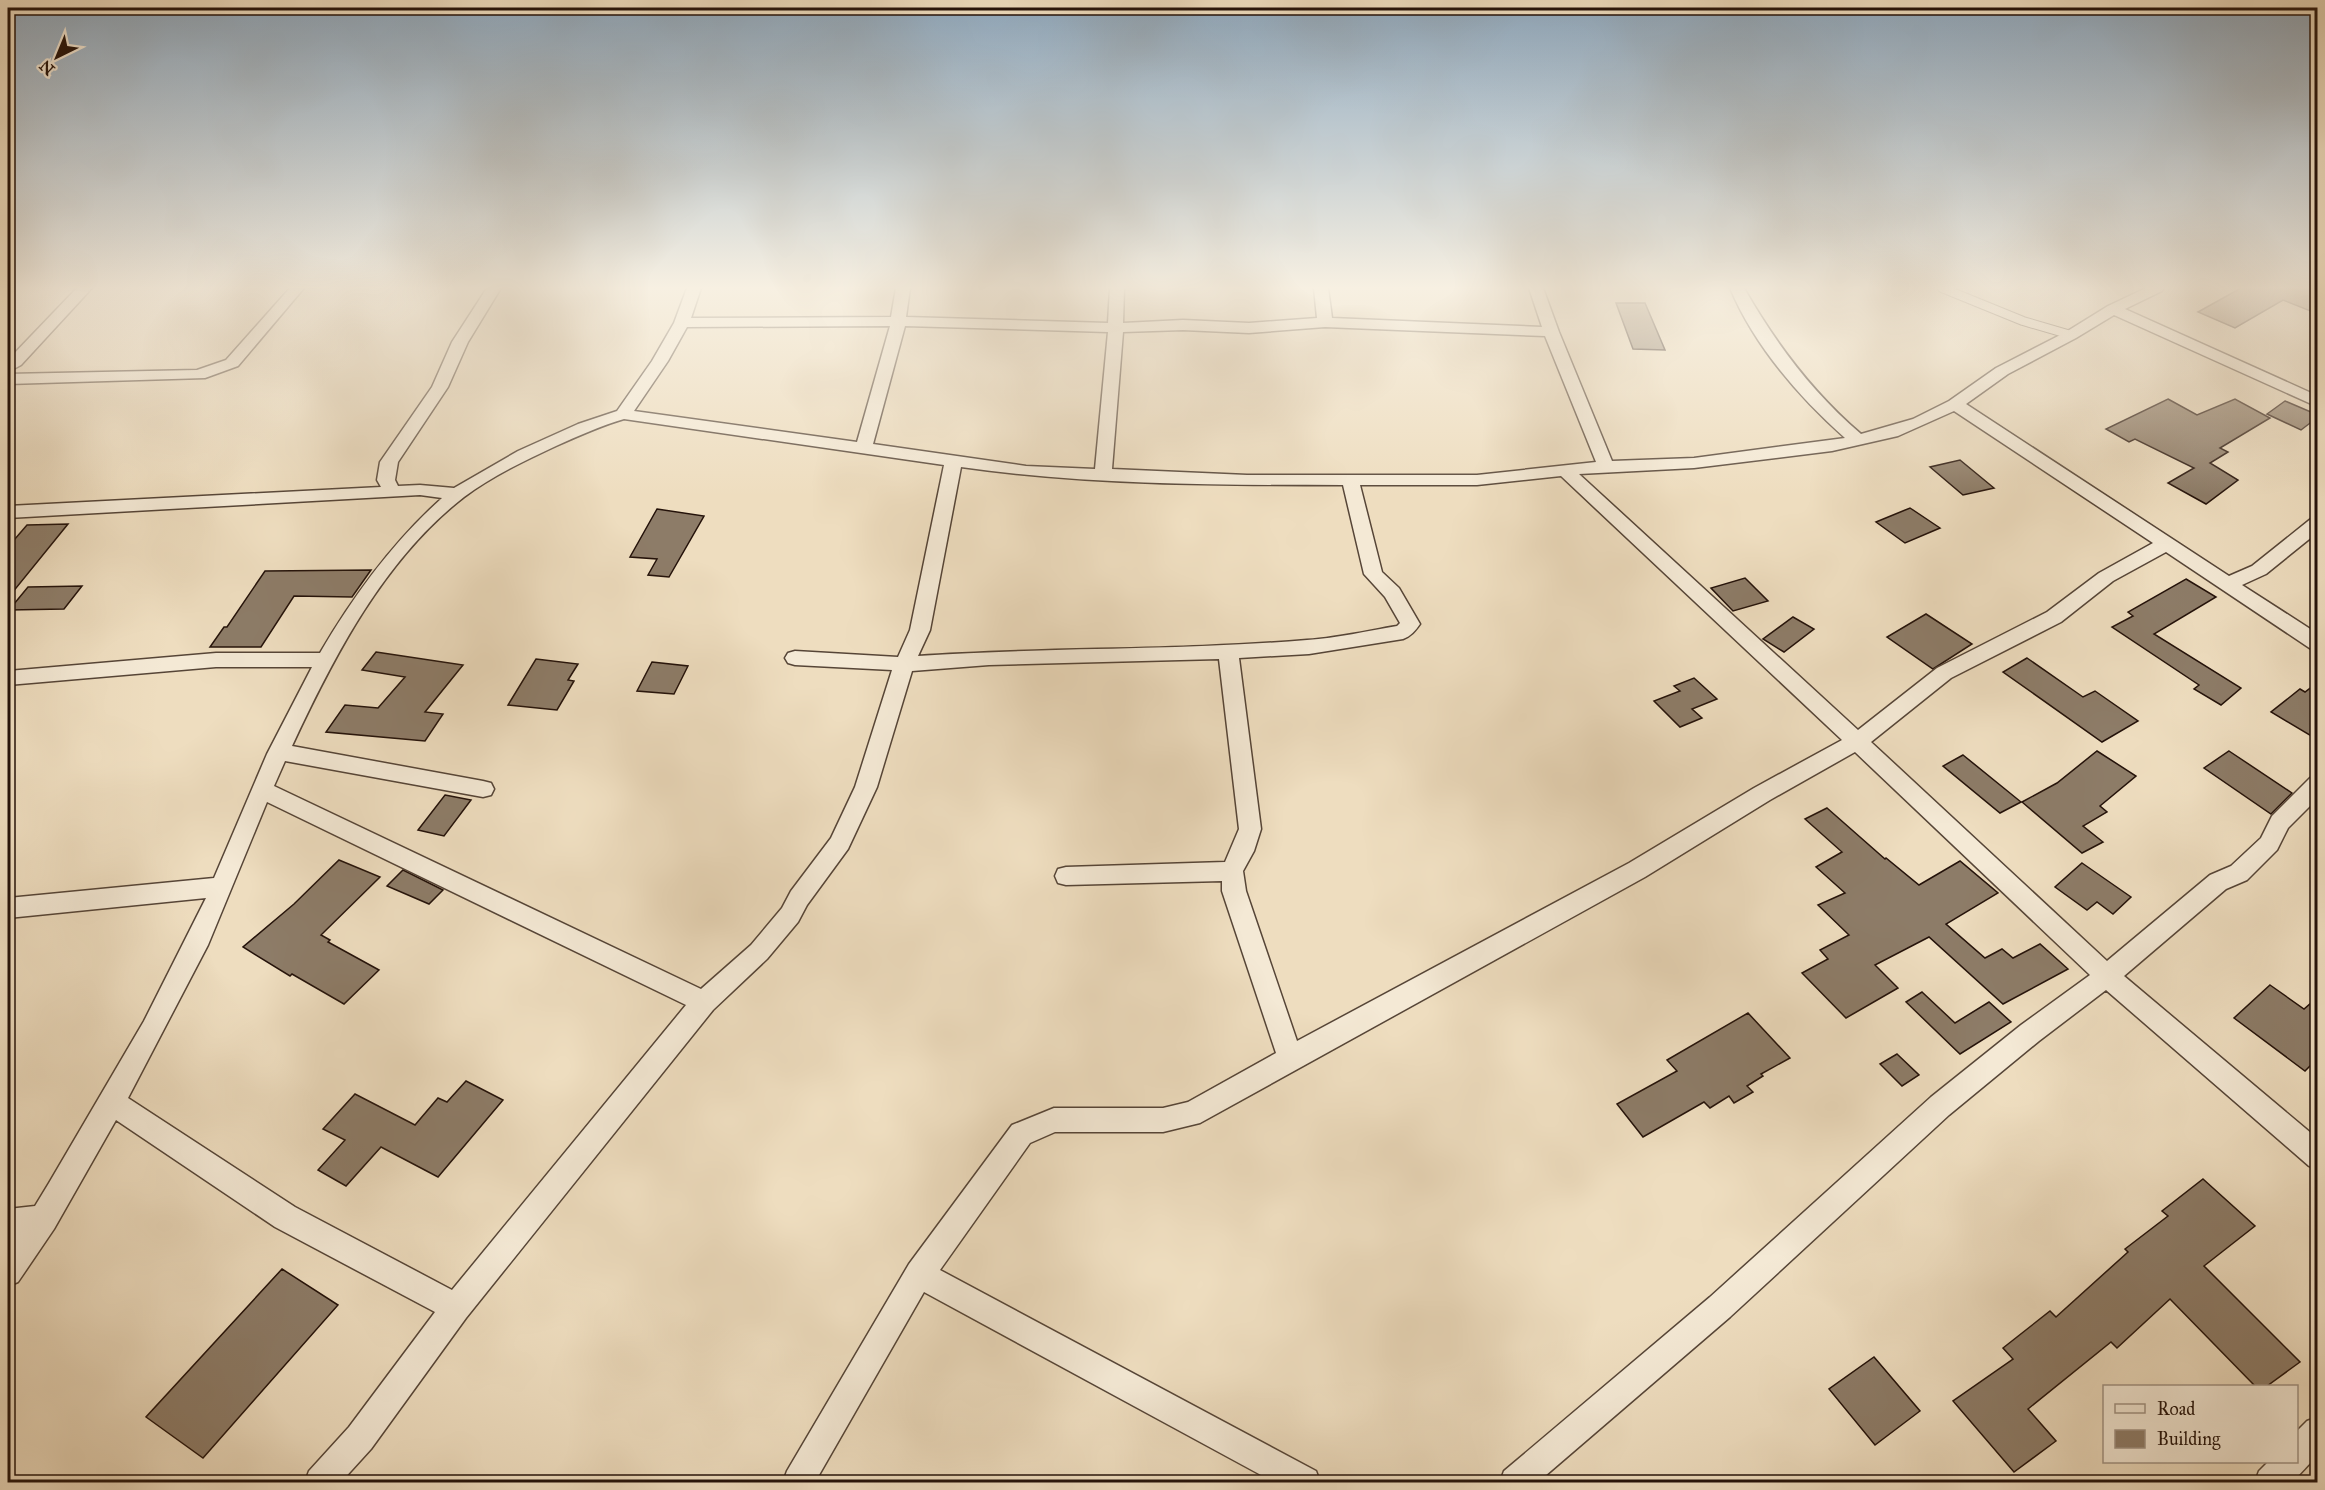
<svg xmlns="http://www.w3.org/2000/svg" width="2325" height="1490" font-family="'IM FELL Great Primer',serif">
<rect width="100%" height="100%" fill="#eeddbf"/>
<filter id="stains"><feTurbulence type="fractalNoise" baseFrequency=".00333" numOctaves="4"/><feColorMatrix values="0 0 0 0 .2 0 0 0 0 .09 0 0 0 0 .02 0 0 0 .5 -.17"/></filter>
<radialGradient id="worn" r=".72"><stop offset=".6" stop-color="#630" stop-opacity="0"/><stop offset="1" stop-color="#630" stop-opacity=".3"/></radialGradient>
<g fill="#8d7c68" stroke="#24120a" stroke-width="1.5">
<path d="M 2241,288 L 2318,288 L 2318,314 L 2283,300 L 2235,328 L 2198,312 Z"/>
<path d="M 1616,303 L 1645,303 L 1665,350 L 1633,349 Z"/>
<path d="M 2168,399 L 2197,415 L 2235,399 L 2270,418 L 2220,448 L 2228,452 L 2210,463 L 2238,480 L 2206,504 L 2168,483 L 2194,468 L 2135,439 L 2129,442 L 2106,429 Z"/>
<path d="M 2285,401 L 2318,415 L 2318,417 L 2301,430 L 2267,414 Z"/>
<path d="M 1960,460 L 1994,488 L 1963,495 L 1930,467 Z"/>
<path d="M 1910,508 L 1940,528 L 1905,543 L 1876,522 Z"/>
<path d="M 657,509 L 704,516 L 669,577 L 648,575 L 657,559 L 630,557 Z"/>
<path d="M 68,524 L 8,598 L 8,547 L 27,525 Z"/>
<path d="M 371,570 L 352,597 L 294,596 L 261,647 L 210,647 L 224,627 L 227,627 L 265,571 Z"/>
<path d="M 1745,578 L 1768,601 L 1733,611 L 1711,588 Z"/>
<path d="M 2186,579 L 2216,597 L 2154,634 L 2241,688 L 2221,705 L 2194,689 L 2199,685 L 2112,627 L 2133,616 L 2128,612 Z"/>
<path d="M 82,586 L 64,609 L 9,610 L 28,587 Z"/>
<path d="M 1926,614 L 1972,644 L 1933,669 L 1887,637 Z"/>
<path d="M 1793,617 L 1814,629 L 1784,652 L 1763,639 Z"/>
<path d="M 376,652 L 463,665 L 425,712 L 443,714 L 425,741 L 326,732 L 345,705 L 378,708 L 405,677 L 362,670 Z"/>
<path d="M 2027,658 L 2083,697 L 2095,691 L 2138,721 L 2102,742 L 2003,672 Z"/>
<path d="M 536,659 L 578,664 L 568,680 L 574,681 L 557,710 L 508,705 Z"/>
<path d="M 652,662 L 688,666 L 674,694 L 637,691 Z"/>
<path d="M 1694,678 L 1717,699 L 1692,709 L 1702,718 L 1680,727 L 1654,701 L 1680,691 L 1674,686 Z"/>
<path d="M 2318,682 L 2318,740 L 2271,712 L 2300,689 L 2305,692 Z"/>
<path d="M 2097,751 L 2136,776 L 2100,806 L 2107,812 L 2083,826 L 2103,842 L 2082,853 L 2022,802 L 2057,783 Z"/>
<path d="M 2229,751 L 2292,793 L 2271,814 L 2204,768 Z"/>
<path d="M 1963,755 L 2021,802 L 2000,813 L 1943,766 Z"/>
<path d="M 445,795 L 471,800 L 444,836 L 418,830 Z"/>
<path d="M 1827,808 L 1885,859 L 1886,858 L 1919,885 L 1960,861 L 1998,893 L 1946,924 L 1985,958 L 2002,949 L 2013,958 L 2040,944 L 2068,969 L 2003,1004 L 1929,937 L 1875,965 L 1898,988 L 1846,1018 L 1802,973 L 1828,959 L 1820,950 L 1849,935 L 1818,905 L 1845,893 L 1816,867 L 1842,852 L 1805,819 Z"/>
<path d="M 339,860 L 380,877 L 321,935 L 330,940 L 328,942 L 379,970 L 344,1004 L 292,974 L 290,976 L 243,947 L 294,904 Z"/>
<path d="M 2082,863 L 2131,897 L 2113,914 L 2097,902 L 2087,910 L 2055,887 Z"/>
<path d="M 403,870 L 443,890 L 429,904 L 387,886 Z"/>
<path d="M 2270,985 L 2304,1009 L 2318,997 L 2318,1058 L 2305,1071 L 2234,1018 Z"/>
<path d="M 1922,992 L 1955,1023 L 1989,1002 L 2011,1022 L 1960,1054 L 1906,1002 Z"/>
<path d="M 1748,1013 L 1790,1058 L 1761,1074 L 1763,1076 L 1747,1086 L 1753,1092 L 1734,1103 L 1729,1096 L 1710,1108 L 1704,1102 L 1643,1137 L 1617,1104 L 1677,1071 L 1667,1060 Z"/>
<path d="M 1897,1054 L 1919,1075 L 1902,1086 L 1880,1064 Z"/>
<path d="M 466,1081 L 503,1100 L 438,1177 L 381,1147 L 346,1186 L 318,1170 L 345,1140 L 323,1129 L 355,1094 L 415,1125 L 438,1098 L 447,1102 Z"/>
<path d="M 2203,1179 L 2255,1226 L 2204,1266 L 2300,1362 L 2267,1386 L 2255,1386 L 2170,1299 L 2117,1348 L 2111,1342 L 2028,1409 L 2056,1441 L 2014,1472 L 1953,1401 L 2013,1359 L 2003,1348 L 2050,1311 L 2056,1317 L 2128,1252 L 2125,1249 L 2168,1216 L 2162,1211 Z"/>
<path d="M 282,1269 L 338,1305 L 203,1458 L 146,1417 Z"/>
<path d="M 1874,1357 L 1920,1411 L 1875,1445 L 1829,1389 Z"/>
</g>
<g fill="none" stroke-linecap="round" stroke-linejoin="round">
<defs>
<path id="service" d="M 1942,288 L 2023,321 L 2071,335"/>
<g id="minor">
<path d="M 77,288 L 92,288 L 21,365 L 8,372 L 8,360 Z"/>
<path d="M 290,288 L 304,288 L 238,366 L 205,378 L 8,384 L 8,374 L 197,370 L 226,360 Z"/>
<path d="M 487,288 L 501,288 L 468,342 L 448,387 L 398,462 L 395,480 L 398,486 L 420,485 L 454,488 L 518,451 L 578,424 L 617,411 L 652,361 L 674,323 L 687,288 L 701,288 L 691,318 L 891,317 L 896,288 L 910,288 L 906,317 L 1108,323 L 1110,288 L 1124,288 L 1123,323 L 1183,320 L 1249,323 L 1317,318 L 1314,288 L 1328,288 L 1332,318 L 1542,327 L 1529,288 L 1543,288 L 1559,332 L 1612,461 L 1694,458 L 1845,438 C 1799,397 1754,345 1730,288 L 1744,288 C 1776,344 1812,392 1861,434 L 1913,419 L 1949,401 L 1996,368 L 2066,332 L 2108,306 L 2146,288 L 2164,288 L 2162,291 L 2125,309 L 2318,396 L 2318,407 L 2114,315 L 2076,338 L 2008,374 L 1966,404 L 2229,576 L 2252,566 L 2312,518 L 2318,516 L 2318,532 L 2266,574 L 2242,585 L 2318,634 L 2318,651 L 2311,649 L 2166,552 L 2113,581 L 2061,622 L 1951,678 L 1871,742 L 2107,961 L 2210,875 L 2231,866 L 2261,838 L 2272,816 L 2310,778 L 2318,776 L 2318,798 L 2288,828 L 2277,850 L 2247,880 L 2226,889 L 2124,976 L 2318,1139 L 2318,1170 L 2309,1166 L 2106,990 L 2039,1041 L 1949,1115 L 1730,1317 L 1538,1482 L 1500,1482 L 1504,1471 L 1710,1297 L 1931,1097 L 2021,1025 L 2090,975 L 1855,752 L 1770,800 L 1645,877 L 1200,1123 L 1163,1132 L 1055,1132 L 1030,1143 L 940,1270 L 1316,1471 L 1320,1482 L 1274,1482 L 924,1292 L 815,1482 L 783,1482 L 787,1471 L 909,1264 L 1012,1125 L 1054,1108 L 1163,1108 L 1188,1102 L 1276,1053 L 1222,891 L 1222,881 L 1066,885 L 1058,883 L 1055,876 L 1058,869 L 1066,867 L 1225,862 L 1239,829 L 1219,659 L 989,665 L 912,671 L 877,787 L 848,849 L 807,905 L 798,922 L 767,959 L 713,1010 L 466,1318 L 371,1449 L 341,1482 L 305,1482 L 309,1471 L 349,1427 L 435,1312 L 275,1227 L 116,1120 L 54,1229 L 18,1282 L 8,1286 L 8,1248 L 15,1236 L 8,1237 L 8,1209 L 35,1206 L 49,1183 L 144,1021 L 206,898 L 8,918 L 8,898 L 214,878 L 267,754 L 312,667 L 216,667 L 8,685 L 8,671 L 216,653 L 320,653 C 354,595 392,543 442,498 L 420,495 L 8,518 L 8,506 L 381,487 L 377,480 L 380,462 L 432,387 L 452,342 ZM 890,326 L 857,442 L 634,411 L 668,361 L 687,327 ZM 905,326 L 1108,332 L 1095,469 L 1026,466 L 873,444 ZM 1325,327 L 1545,336 L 1596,462 L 1477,475 L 1247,475 L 1112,469 L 1123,332 L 1183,330 L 1249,333 ZM 1954,411 L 2153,543 L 2099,573 L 2047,612 L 1937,668 L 1858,730 L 1579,474 L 1694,468 L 1832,451 L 1898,436 ZM 624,419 L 944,465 L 910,630 L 898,657 L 795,651 L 788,653 L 785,658 L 788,663 L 795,665 L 892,670 L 855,787 L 831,838 L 791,891 L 782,908 L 751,945 L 701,989 L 274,786 L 285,761 L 483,797 L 491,795 L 494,789 L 491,783 L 483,781 L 292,746 C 334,656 384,559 464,497 C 492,476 524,461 556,446 C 578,436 600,426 624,419 ZM 961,467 C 1087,485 1216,485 1343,485 L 1364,574 L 1385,597 L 1400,623 L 1397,626 C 1367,631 1337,638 1307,640 C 1177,651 1047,647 918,656 L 930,630 ZM 1561,476 L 1842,740 L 1754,788 L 1629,863 L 1297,1041 L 1246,891 L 1243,871 L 1254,851 L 1261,829 L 1239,658 L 1309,654 L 1403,639 C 1411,636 1415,631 1420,624 L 1399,588 L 1382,572 L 1360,485 L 1477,485 ZM 267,802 L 686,1005 L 452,1290 L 295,1207 L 128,1098 L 208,945 Z"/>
<path d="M 2318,1417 L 2318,1455 C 2308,1465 2301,1473 2292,1482 L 2255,1482 L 2259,1471 L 2268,1462 L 2296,1462 L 2296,1432 L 2307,1421 Z"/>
</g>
</defs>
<use href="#service" stroke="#564537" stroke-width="10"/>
<use href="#minor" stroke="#564537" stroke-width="3"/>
<use href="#service" stroke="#f4e9d5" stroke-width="8"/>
<use href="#minor" fill="#f4e9d5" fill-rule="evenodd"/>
</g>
<linearGradient id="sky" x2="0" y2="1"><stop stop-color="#8fa9bf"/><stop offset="0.58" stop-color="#f7f0e2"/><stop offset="1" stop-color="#f7f0e2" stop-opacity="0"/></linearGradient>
<rect width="2325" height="496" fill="url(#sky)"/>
<rect width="2325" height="1490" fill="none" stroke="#eeddbf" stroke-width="30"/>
<rect x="9" y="9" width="2307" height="1472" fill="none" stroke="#24120a" stroke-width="3"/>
<rect x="15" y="15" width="2295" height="1460" fill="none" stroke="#24120a" stroke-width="1.5"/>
<rect x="2103" y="1385" width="195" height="78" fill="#f4e9d5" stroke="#a19384" stroke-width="1.5"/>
<rect x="2115" y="1404" width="30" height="9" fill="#f4e9d5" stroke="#a19384" stroke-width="1.5"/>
<text x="2157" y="1415" font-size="18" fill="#24120a">Road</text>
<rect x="2115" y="1430" width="30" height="18" fill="#8d7c68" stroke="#a19384" stroke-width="1.5"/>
<text x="2157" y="1445" font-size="18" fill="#24120a">Building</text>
<g transform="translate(57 57) rotate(223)" stroke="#f4e9d5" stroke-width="4.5" paint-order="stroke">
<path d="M0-4.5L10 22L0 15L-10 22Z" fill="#24120a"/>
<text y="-9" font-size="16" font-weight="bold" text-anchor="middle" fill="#24120a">N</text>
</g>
<rect width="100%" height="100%" filter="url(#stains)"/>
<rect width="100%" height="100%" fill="url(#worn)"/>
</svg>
